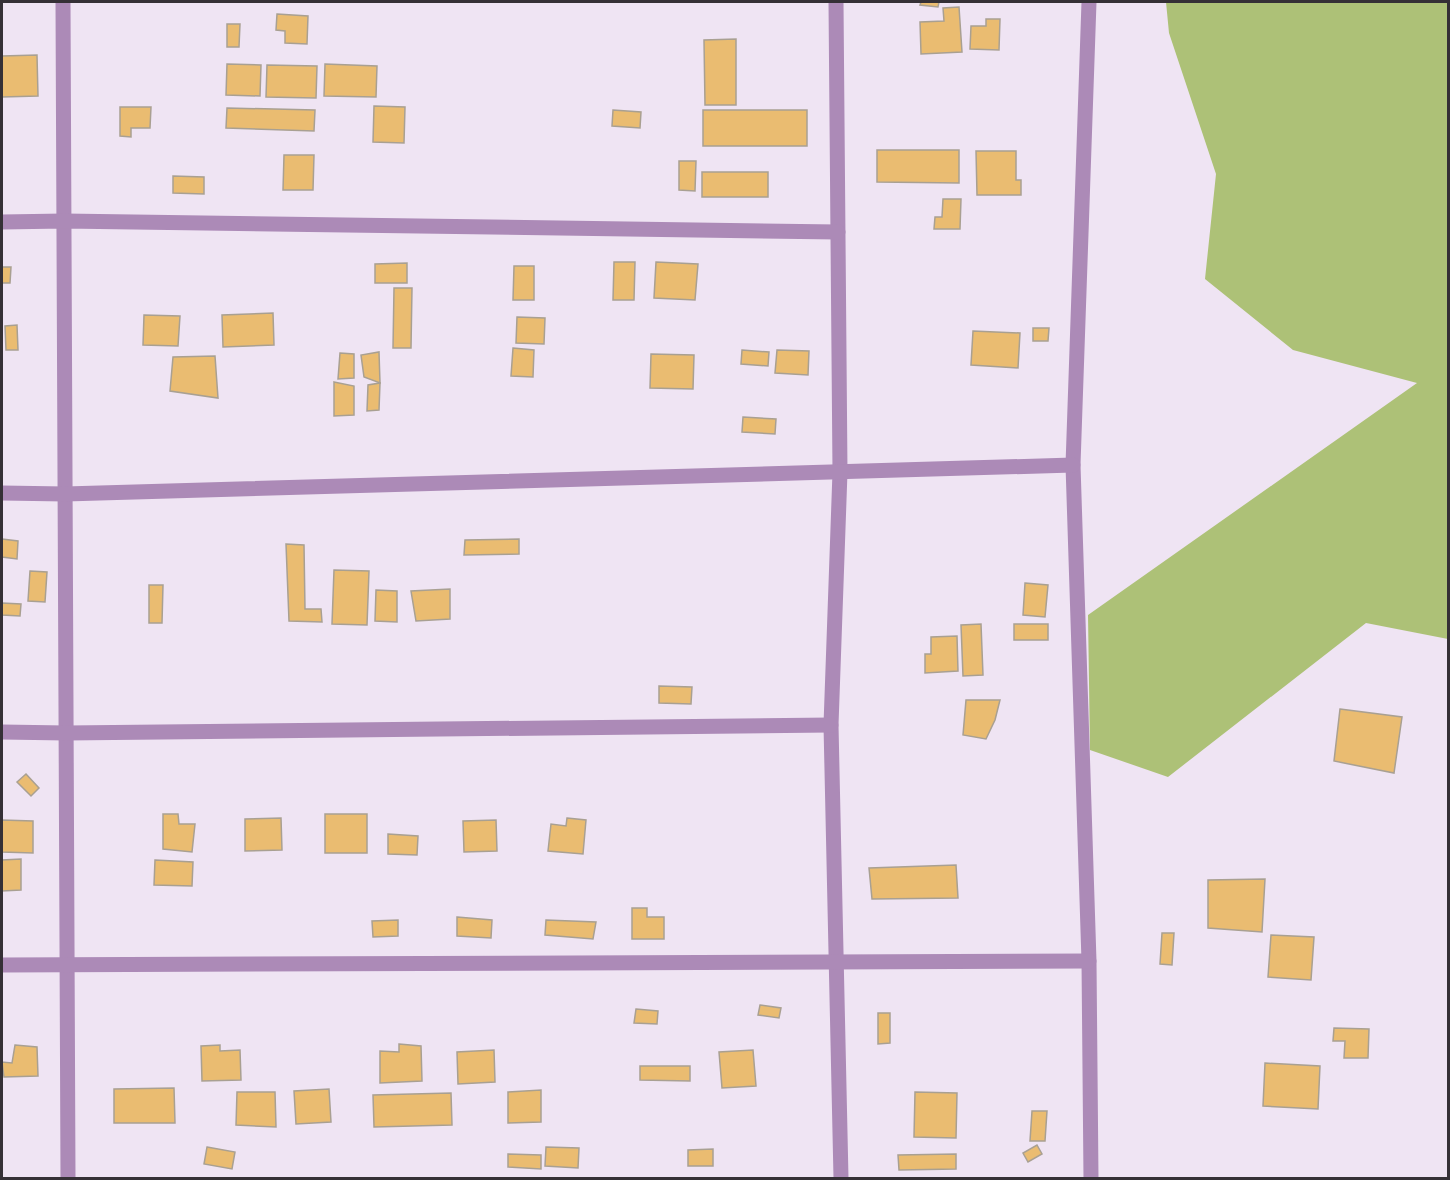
<svg xmlns="http://www.w3.org/2000/svg" width="1450" height="1180" font-family="Lato,sans-serif">
<rect width="100%" height="100%" fill="#efe4f3"/>
<path fill="#adc177" d="M 1166,2 L 1448,2 L 1448,639 L 1366,623 L 1168,777 L 1090,750 L 1088,615 L 1417,383 L 1293,350 L 1205,279 L 1216,174 L 1169,33 Z"/>
<g fill="#eabc71" stroke="#a9a092" stroke-width="1.5">
<path d="M 921,2 L 939,2 L 938,7 L 920,5 Z"/>
<path d="M 959,7 L 962,52 L 921,54 L 920,22 L 944,21 L 943,8 Z"/>
<path d="M 277,14 L 308,16 L 307,44 L 285,43 L 285,31 L 276,30 Z"/>
<path d="M 986,19 L 1000,19 L 999,50 L 970,49 L 971,26 L 986,26 Z"/>
<path d="M 227,24 L 240,24 L 239,47 L 227,47 Z"/>
<path d="M 736,39 L 736,105 L 705,105 L 704,40 Z"/>
<path d="M 37,55 L 38,96 L 2,97 L 2,56 Z"/>
<path d="M 227,64 L 261,65 L 260,96 L 226,95 Z"/>
<path d="M 325,64 L 377,66 L 376,97 L 324,96 Z"/>
<path d="M 267,65 L 317,66 L 316,98 L 266,97 Z"/>
<path d="M 374,106 L 405,107 L 404,143 L 373,142 Z"/>
<path d="M 120,107 L 151,107 L 150,128 L 131,128 L 131,137 L 120,136 Z"/>
<path d="M 227,108 L 315,110 L 314,131 L 226,128 Z"/>
<path d="M 613,110 L 641,112 L 640,128 L 612,126 Z"/>
<rect x="703" y="110" width="104" height="36"/>
<path d="M 877,150 L 959,150 L 959,183 L 877,182 Z"/>
<path d="M 976,151 L 1016,151 L 1016,180 L 1021,180 L 1021,195 L 977,195 Z"/>
<path d="M 284,155 L 314,155 L 313,190 L 283,190 Z"/>
<path d="M 679,161 L 696,161 L 695,191 L 679,190 Z"/>
<rect x="702" y="172" width="66" height="25"/>
<path d="M 173,176 L 204,177 L 204,194 L 173,193 Z"/>
<path d="M 943,199 L 961,199 L 960,229 L 934,229 L 935,217 L 942,217 Z"/>
<path d="M 614,262 L 635,262 L 634,300 L 613,300 Z"/>
<path d="M 656,262 L 698,264 L 695,300 L 654,298 Z"/>
<path d="M 407,263 L 407,283 L 375,283 L 375,264 Z"/>
<path d="M 514,266 L 534,266 L 534,300 L 513,300 Z"/>
<path d="M 2,267 L 11,267 L 10,283 L 2,283 Z"/>
<path d="M 394,288 L 412,288 L 411,348 L 393,348 Z"/>
<path d="M 273,313 L 274,345 L 223,347 L 222,315 Z"/>
<path d="M 144,315 L 180,316 L 178,346 L 143,345 Z"/>
<path d="M 517,317 L 545,318 L 544,344 L 516,343 Z"/>
<path d="M 17,325 L 18,350 L 6,350 L 5,326 Z"/>
<path d="M 1033,328 L 1049,328 L 1048,341 L 1033,341 Z"/>
<path d="M 973,331 L 1020,333 L 1018,368 L 971,365 Z"/>
<path d="M 513,348 L 534,350 L 533,377 L 511,376 Z"/>
<path d="M 742,350 L 769,352 L 768,366 L 741,364 Z"/>
<path d="M 777,350 L 809,351 L 808,375 L 775,373 Z"/>
<path d="M 379,352 L 380,383 L 364,377 L 361,355 Z"/>
<path d="M 340,353 L 354,354 L 354,378 L 338,379 Z"/>
<path d="M 651,354 L 694,355 L 693,389 L 650,388 Z"/>
<path d="M 215,356 L 218,398 L 170,391 L 173,357 Z"/>
<path d="M 334,382 L 354,386 L 354,415 L 334,416 Z"/>
<path d="M 380,383 L 379,410 L 367,411 L 368,385 Z"/>
<path d="M 743,417 L 776,419 L 775,434 L 742,432 Z"/>
<path d="M 2,539 L 18,541 L 17,559 L 2,557 Z"/>
<path d="M 519,539 L 519,554 L 464,555 L 465,540 Z"/>
<path d="M 286,544 L 304,545 L 305,609 L 321,609 L 322,622 L 289,621 Z"/>
<path d="M 334,570 L 369,571 L 367,625 L 332,624 Z"/>
<path d="M 30,571 L 47,572 L 45,602 L 28,601 Z"/>
<path d="M 1025,583 L 1048,585 L 1045,617 L 1023,615 Z"/>
<path d="M 149,585 L 163,585 L 162,623 L 149,623 Z"/>
<path d="M 450,589 L 450,619 L 416,621 L 411,591 Z"/>
<path d="M 376,590 L 397,591 L 397,622 L 375,621 Z"/>
<path d="M 2,603 L 21,604 L 20,616 L 2,615 Z"/>
<path d="M 981,624 L 983,675 L 963,676 L 961,625 Z"/>
<rect x="1014" y="624" width="34" height="16"/>
<path d="M 957,636 L 958,671 L 925,673 L 925,654 L 931,654 L 931,637 Z"/>
<path d="M 659,686 L 692,687 L 691,704 L 659,703 Z"/>
<path d="M 966,700 L 1000,700 L 995,720 L 986,739 L 963,735 Z"/>
<path d="M 1340,709 L 1402,717 L 1394,773 L 1334,761 Z"/>
<path d="M 26,774 L 39,788 L 31,796 L 17,782 Z"/>
<path d="M 163,814 L 178,814 L 179,824 L 195,824 L 192,852 L 163,849 Z"/>
<rect x="325" y="814" width="42" height="39"/>
<path d="M 281,818 L 282,850 L 245,851 L 245,819 Z"/>
<path d="M 567,818 L 586,820 L 583,854 L 548,851 L 551,824 L 566,826 Z"/>
<path d="M 2,820 L 33,821 L 33,853 L 2,852 Z"/>
<path d="M 496,820 L 497,851 L 464,852 L 463,821 Z"/>
<path d="M 388,834 L 418,836 L 417,855 L 388,854 Z"/>
<path d="M 21,859 L 21,890 L 2,891 L 2,860 Z"/>
<path d="M 155,860 L 193,862 L 192,886 L 154,885 Z"/>
<path d="M 956,865 L 958,898 L 872,899 L 869,868 Z"/>
<path d="M 1265,879 L 1262,932 L 1208,928 L 1208,880 Z"/>
<path d="M 632,908 L 647,908 L 647,917 L 664,917 L 664,939 L 632,939 Z"/>
<path d="M 457,917 L 492,920 L 491,938 L 457,936 Z"/>
<path d="M 398,920 L 398,936 L 373,937 L 372,921 Z"/>
<path d="M 546,920 L 596,922 L 593,939 L 545,935 Z"/>
<path d="M 1162,933 L 1174,933 L 1172,965 L 1160,964 Z"/>
<path d="M 1271,935 L 1314,937 L 1311,980 L 1268,977 Z"/>
<path d="M 760,1005 L 781,1008 L 779,1018 L 758,1015 Z"/>
<path d="M 636,1009 L 658,1011 L 657,1024 L 634,1023 Z"/>
<path d="M 878,1013 L 890,1013 L 890,1043 L 878,1044 Z"/>
<path d="M 1334,1028 L 1369,1029 L 1368,1058 L 1344,1058 L 1345,1041 L 1333,1041 Z"/>
<path d="M 399,1044 L 421,1046 L 422,1081 L 380,1083 L 380,1051 L 399,1052 Z"/>
<path d="M 15,1045 L 37,1047 L 38,1076 L 4,1077 L 2,1062 L 12,1063 Z"/>
<path d="M 220,1045 L 220,1051 L 240,1050 L 241,1080 L 202,1081 L 201,1046 Z"/>
<path d="M 494,1050 L 495,1082 L 458,1084 L 457,1052 Z"/>
<path d="M 753,1050 L 756,1086 L 722,1088 L 719,1052 Z"/>
<path d="M 1265,1063 L 1320,1066 L 1318,1109 L 1263,1106 Z"/>
<path d="M 640,1066 L 690,1066 L 690,1081 L 640,1080 Z"/>
<path d="M 174,1088 L 175,1123 L 114,1123 L 114,1089 Z"/>
<path d="M 329,1089 L 331,1122 L 296,1124 L 294,1091 Z"/>
<path d="M 541,1090 L 541,1122 L 508,1123 L 508,1092 Z"/>
<path d="M 237,1092 L 275,1092 L 276,1127 L 236,1125 Z"/>
<path d="M 915,1092 L 957,1093 L 956,1138 L 914,1137 Z"/>
<path d="M 451,1093 L 452,1125 L 374,1127 L 373,1095 Z"/>
<path d="M 1032,1111 L 1047,1111 L 1045,1141 L 1030,1141 Z"/>
<path d="M 1037,1145 L 1042,1154 L 1028,1162 L 1023,1153 Z"/>
<path d="M 207,1147 L 235,1152 L 232,1169 L 204,1164 Z"/>
<path d="M 546,1147 L 579,1148 L 578,1168 L 545,1166 Z"/>
<path d="M 713,1149 L 713,1166 L 688,1166 L 688,1150 Z"/>
<path d="M 508,1154 L 541,1155 L 541,1169 L 508,1167 Z"/>
<path d="M 956,1154 L 956,1169 L 899,1170 L 898,1155 Z"/>
</g>
<g fill="none" stroke-linecap="round" stroke-linejoin="round">
<g stroke="#ac8ab7" stroke-width="15">
<path d="M 63,2 L 68,1178"/>
<path d="M 836,2 L 840,472 L 831,725 L 841,1178"/>
<path d="M 1089,2 L 1073,465 L 1089,961 L 1091,1178"/>
<path d="M 2,222 L 64,221 L 838,232"/>
<path d="M 2,493 L 65,494 L 1073,465"/>
<path d="M 2,732 L 66,733 L 831,725"/>
<path d="M 2,965 L 1089,961"/>
</g>
</g>
<rect width="1450" height="1180" fill="none" stroke="#353036" stroke-width="6"/>
</svg>
